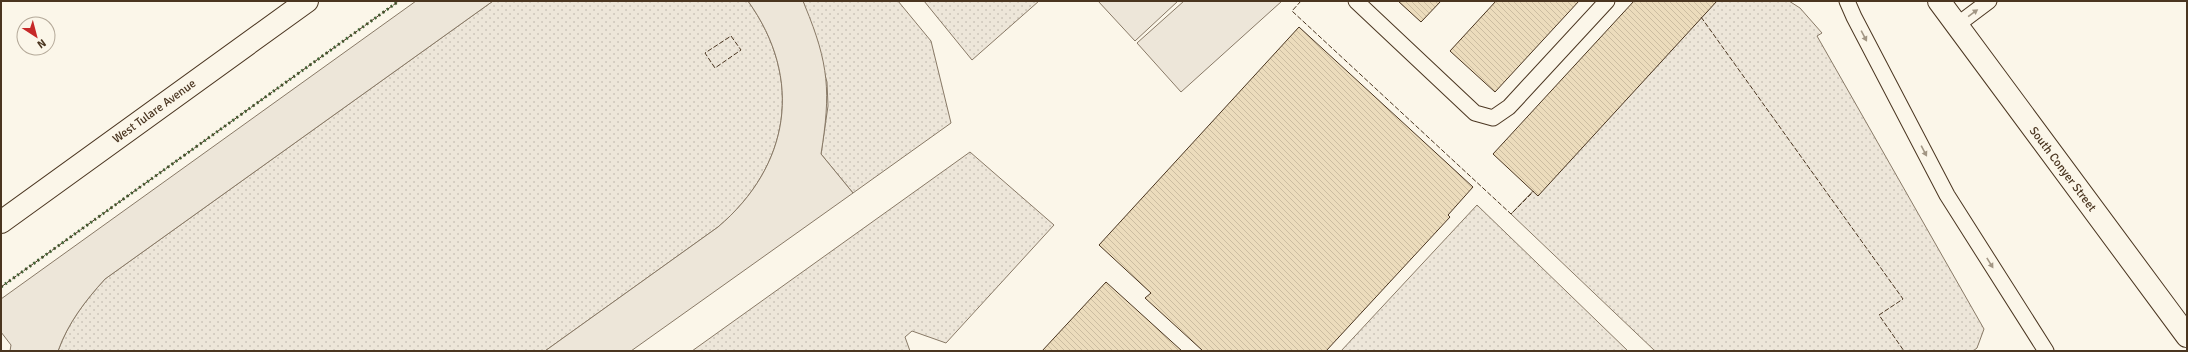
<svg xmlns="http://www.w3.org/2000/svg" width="2188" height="352" font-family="Signika,sans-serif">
<defs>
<pattern id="green-dots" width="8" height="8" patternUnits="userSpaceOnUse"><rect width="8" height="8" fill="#ede6d9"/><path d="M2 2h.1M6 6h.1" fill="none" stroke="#cdc6ba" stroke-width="1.8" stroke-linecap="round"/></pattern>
<pattern id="building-back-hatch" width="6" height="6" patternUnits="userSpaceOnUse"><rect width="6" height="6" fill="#ecdcbc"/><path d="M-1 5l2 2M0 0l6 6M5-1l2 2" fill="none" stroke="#ccbda1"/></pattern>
</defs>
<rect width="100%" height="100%" fill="#fbf6e9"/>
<g fill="url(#green-dots)" stroke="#887966">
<path d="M 493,1 L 748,1 C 804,79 790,166 718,227 L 545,351 L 58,351 C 68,323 85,301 105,279 Z"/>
<path d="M 803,1 L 898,1 L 931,41 L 951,123 L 853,193 L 821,154 L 828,106 L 827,82 Z"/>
<path d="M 924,1 L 1039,1 L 972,60 Z"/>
<path d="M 1713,1 L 1789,1 L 1800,8 L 1822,33 L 1817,36 L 1984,329 L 1977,348 L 1973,351 L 1655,351 L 1511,214 Z"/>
<path d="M 970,152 L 1054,225 L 946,343 L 912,331 L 905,337 L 910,351 L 692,351 Z"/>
<path d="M 1477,205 L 1628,351 L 1341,351 Z"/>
</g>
<g fill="#ede6d9" stroke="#887966">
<path d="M 416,1 L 493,1 L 105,279 C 85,301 68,323 58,351 L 10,351 L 11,345 L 1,332 L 1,299 Z"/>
<path d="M 748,1 L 803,1 L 805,6 C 829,64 831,92 821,154 L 853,193 L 631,351 L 545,351 L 718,227 C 790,166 804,79 748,1 Z"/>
<path d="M 1098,1 L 1178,1 L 1135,41 Z"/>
<path d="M 1184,1 L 1282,1 L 1181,92 L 1137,43 Z"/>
</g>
<g fill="url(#building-back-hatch)" stroke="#4a3520">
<path d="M 1398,1 L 1441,1 L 1421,22 Z"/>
<path d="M 1496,1 L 1579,1 L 1495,92 L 1450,51 Z"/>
<path d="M 1634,1 L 1717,1 L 1538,196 L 1493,154 Z"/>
<path d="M 1299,27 L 1473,187 L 1448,215 L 1450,217 L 1326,351 L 1203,351 L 1145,298 L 1151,293 L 1099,245 Z"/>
<path d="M 1106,282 L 1182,351 L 1042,351 Z"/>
</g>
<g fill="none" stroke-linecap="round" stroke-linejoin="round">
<defs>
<g id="lane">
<path d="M 1356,1 L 1475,113 L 1493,118 L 1509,107 L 1607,1"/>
<path d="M 1847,1 L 1854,17 L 1947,195 L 2046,351"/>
<path d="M 1957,25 L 1989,1"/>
</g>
<g id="secondary">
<path d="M 1939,1 L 2187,336"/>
<path d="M 1,222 L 307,1"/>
</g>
</defs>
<use href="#lane" stroke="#4a3520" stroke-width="17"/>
<use href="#secondary" stroke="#4a3520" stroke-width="24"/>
<use href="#lane" stroke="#fbf6e9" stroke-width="15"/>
<use href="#secondary" stroke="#fbf6e9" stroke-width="22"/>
<path stroke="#436837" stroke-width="3" stroke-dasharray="2 3" stroke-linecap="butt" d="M 1,287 L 399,1"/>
<g stroke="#4a3520" stroke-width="1" stroke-dasharray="5 2" stroke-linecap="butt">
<path d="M 1301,1 L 1292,11 L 1511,214 L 1534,191"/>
<path d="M 1701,17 L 1903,299 L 1879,315 L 1904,351"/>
<path d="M 731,36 L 741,50 L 715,68 L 705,53 Z"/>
<path d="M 1,287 L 399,1"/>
</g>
</g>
<defs><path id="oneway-solid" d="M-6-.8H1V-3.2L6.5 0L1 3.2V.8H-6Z"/></defs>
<g fill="#a29684">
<use href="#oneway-solid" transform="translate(1973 13) rotate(-36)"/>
<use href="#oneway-solid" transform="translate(1864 36) rotate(62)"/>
<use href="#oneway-solid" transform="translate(1924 151) rotate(62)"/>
<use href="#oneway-solid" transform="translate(1990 263) rotate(58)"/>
</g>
<g text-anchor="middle" stroke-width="3" stroke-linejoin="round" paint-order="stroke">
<g font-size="12" fill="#4a3520" stroke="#fbf6e9">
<text transform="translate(154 111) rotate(-36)" y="4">West Tulare Avenue</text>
<text transform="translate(2063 169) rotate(53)" y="4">South Conyer Street</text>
</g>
</g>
<rect width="2188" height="352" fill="none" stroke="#4a3520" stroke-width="4"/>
<g transform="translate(36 36) rotate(144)"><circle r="19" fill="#fbf6e9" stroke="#b4a999"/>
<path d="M0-3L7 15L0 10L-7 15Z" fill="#c62828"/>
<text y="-6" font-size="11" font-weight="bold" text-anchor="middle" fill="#4a3520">N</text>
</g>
</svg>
